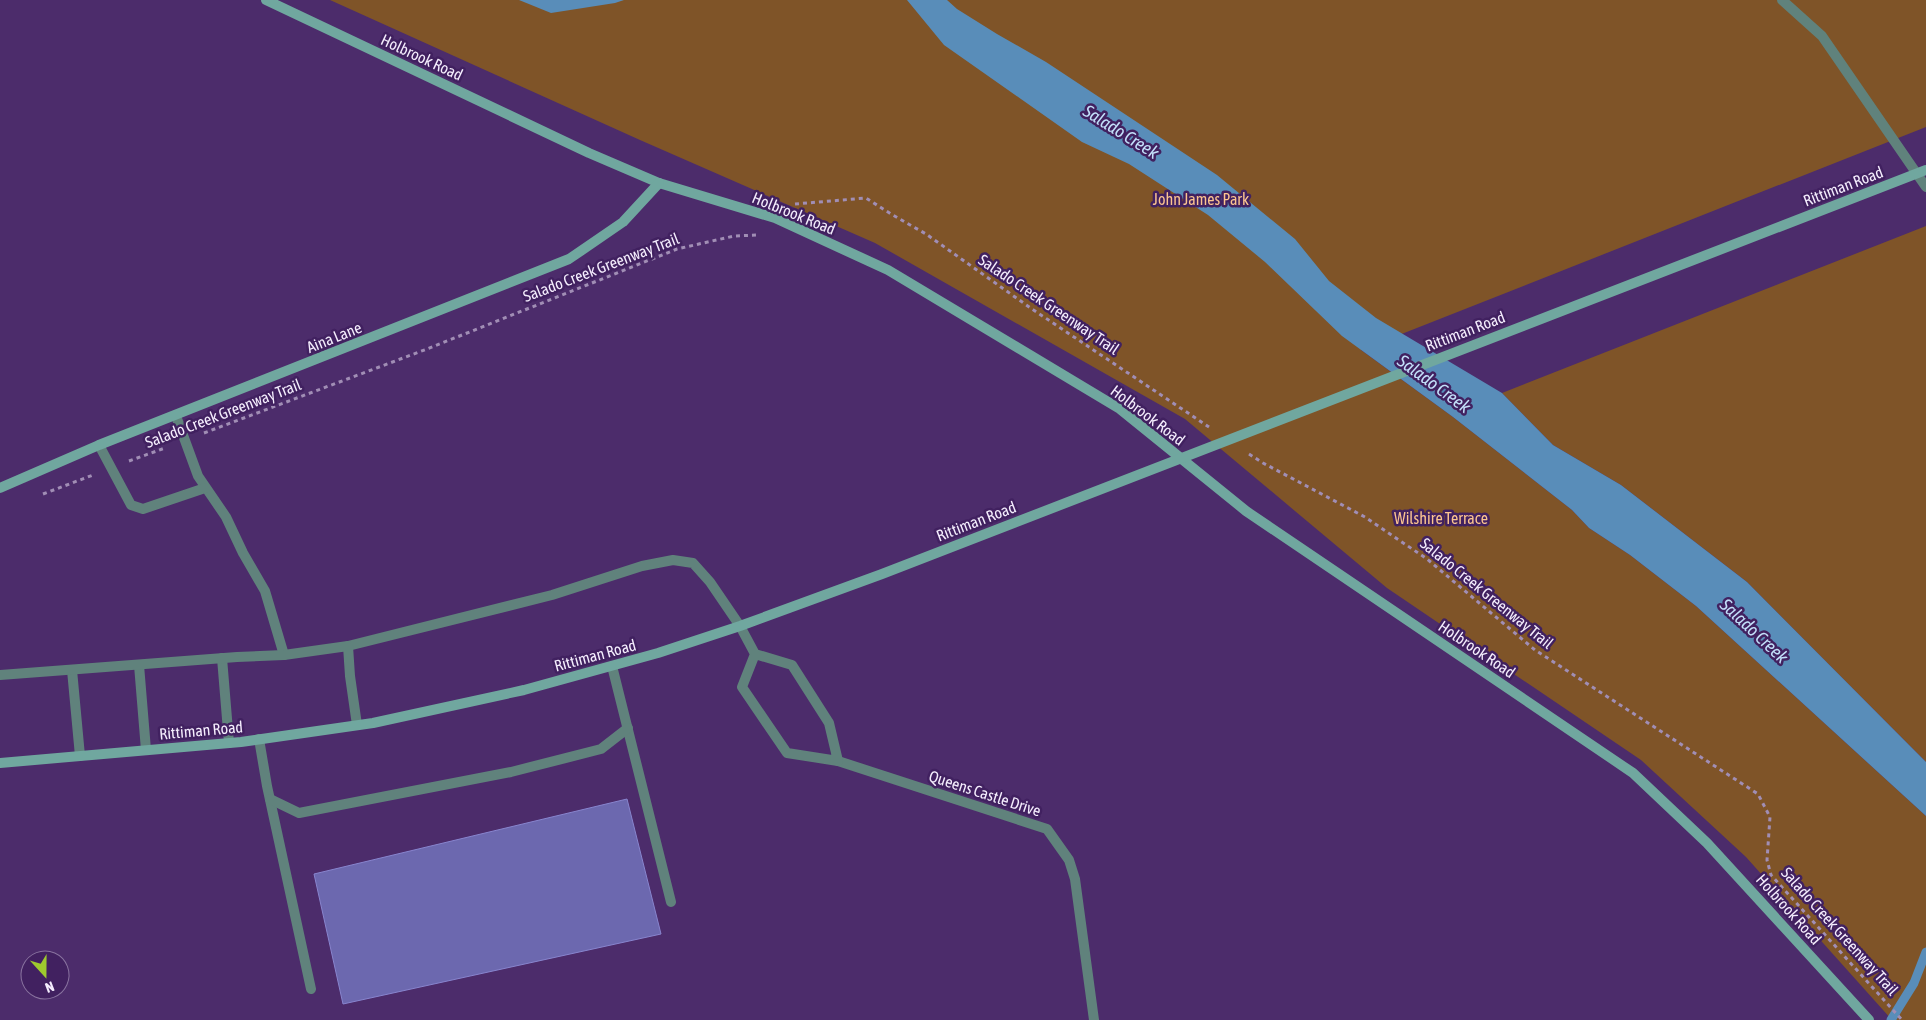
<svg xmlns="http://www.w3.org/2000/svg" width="1926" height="1020" font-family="'Asap Condensed',sans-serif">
<rect width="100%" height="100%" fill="#4c2c6b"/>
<g fill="#7f5428">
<path d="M 330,0 L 1926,0 L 1926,127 L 1361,350 L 1453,417 L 1572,510 L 1589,528 L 1630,555 L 1696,606 L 1926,816 L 1926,1020 L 1892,1020 L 1746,857 L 1641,760 L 1387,588 L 1185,419 L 875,243 L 640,140 Z"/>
<path d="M 1926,226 L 1926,762 L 1747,582 L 1621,485 L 1553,445 L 1502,393 Z"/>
</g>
<g fill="#598db9">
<path d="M 519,0 L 624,0 L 615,3 L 551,13 Z"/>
<path d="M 907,0 L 947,0 L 957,9 L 997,34 L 1046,62 L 1217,175 L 1295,239 L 1329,281 L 1376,318 L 1502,393 L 1553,445 L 1621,485 L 1747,582 L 1926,762 L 1926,816 L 1696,606 L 1630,555 L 1589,528 L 1572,510 L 1453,417 L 1342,336 L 1265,262 L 1208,215 L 1129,164 L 1082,142 L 944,45 Z"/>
</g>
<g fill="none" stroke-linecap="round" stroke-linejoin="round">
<path stroke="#598db9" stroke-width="9" d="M 1891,1020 L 1914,983 L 1926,952"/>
</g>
<path fill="#6c68af" stroke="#8885ce" d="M 627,799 L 661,934 L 343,1004 L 314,874 Z"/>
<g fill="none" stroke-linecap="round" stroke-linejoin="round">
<g stroke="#a18eb5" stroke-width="3" stroke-dasharray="4 4" stroke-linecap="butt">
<path d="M 795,204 L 866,198 L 891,214 L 926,234 L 1032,309 L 1209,427"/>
<path d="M 204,433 L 427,349 L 677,249 L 734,236 L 757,235"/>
<path d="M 1249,454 L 1263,463 L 1365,517 L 1427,559 L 1535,650 L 1758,794 L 1770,817 L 1767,860 L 1771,875 L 1902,1020"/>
<path d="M 129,461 L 165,448"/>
<path d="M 43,494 L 93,475"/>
</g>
<g stroke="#60827c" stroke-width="10">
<path d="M 1782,0 L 1822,36 L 1917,174"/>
<path d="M 176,416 L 198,476 L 226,517 L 243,553 L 265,591 L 284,655"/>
<path d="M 99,445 L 131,505 L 143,509 L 205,488"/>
<path d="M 348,646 L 552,595 L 642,566 L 673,560 L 693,563 L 710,582 L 740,626"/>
<path d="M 222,658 L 229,743"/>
<path d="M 139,665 L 146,750"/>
<path d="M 612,666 L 671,902"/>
<path d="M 72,670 L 80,756"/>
<path d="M 0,675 L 237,657 L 284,655 L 348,646 L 350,676 L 357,725"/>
<path d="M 259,739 L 267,786 L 311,989"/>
<path d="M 838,761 L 1047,829 L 1069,860 L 1075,879 L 1094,1020"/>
<path d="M 270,799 L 299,813 L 511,772 L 601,749 L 628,728"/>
</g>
<g stroke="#60827c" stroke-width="10">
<path d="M 1917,174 L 1926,187"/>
<path d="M 740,626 L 755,654 L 792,665 L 829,723 L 838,761 L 787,753 L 742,687 L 755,654"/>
</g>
<g stroke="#70a79f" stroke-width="10">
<path d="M 266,0 L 589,153 L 659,183 L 775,218 L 888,270 L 1120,409 L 1246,511 L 1633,773 L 1707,843 L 1869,1020"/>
<path d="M 0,488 L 99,445 L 569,259 L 623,222 L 659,183"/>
<path d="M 0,763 L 241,742 L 373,723 L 524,690 L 658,653 L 740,626 L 882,574 L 1926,170"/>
</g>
</g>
<g text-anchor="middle" stroke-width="5" stroke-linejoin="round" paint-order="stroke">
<g font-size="16" fill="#f4edfd" stroke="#412160">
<text transform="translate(422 57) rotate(25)" y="6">Holbrook Road</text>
<text transform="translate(1843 186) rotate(-21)" y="6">Rittiman Road</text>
<text transform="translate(794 213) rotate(22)" y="6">Holbrook Road</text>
<text transform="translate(601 267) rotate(-21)" y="6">Salado Creek Greenway Trail</text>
<text transform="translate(1049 304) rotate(34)" y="6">Salado Creek Greenway Trail</text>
<text transform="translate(1465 331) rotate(-21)" y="6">Rittiman Road</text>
<text transform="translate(334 337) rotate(-22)" y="6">Aina Lane</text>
<text transform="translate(223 413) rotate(-21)" y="6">Salado Creek Greenway Trail</text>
<text transform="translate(1148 415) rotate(37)" y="6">Holbrook Road</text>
<text transform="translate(976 521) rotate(-21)" y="6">Rittiman Road</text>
<text transform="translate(1487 593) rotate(39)" y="6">Salado Creek Greenway Trail</text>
<text transform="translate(1477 649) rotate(34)" y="6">Holbrook Road</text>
<text transform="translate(595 655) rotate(-15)" y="6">Rittiman Road</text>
<text transform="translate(201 730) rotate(-5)" y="6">Rittiman Road</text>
<text transform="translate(985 793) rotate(18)" y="6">Queens Castle Drive</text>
<text transform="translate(1789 909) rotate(48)" y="6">Holbrook Road</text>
<text transform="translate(1840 931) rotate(48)" y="6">Salado Creek Greenway Trail</text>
</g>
<g font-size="16" fill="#fcc590" stroke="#412160">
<text x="1201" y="205">John James Park</text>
<text x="1441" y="524">Wilshire Terrace</text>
</g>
<g font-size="18" font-style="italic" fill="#c3e0fa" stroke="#412160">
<text transform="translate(1121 132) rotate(32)" y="6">Salado Creek</text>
<text transform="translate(1434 384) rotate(36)" y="6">Salado Creek</text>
<text transform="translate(1754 631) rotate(43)" y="6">Salado Creek</text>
</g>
</g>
<g transform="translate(45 975) rotate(159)"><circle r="24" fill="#412160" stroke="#89739f"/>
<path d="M0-4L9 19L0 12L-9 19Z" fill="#9eca2e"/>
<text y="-8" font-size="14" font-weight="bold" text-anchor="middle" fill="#f4edfd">N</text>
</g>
</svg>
